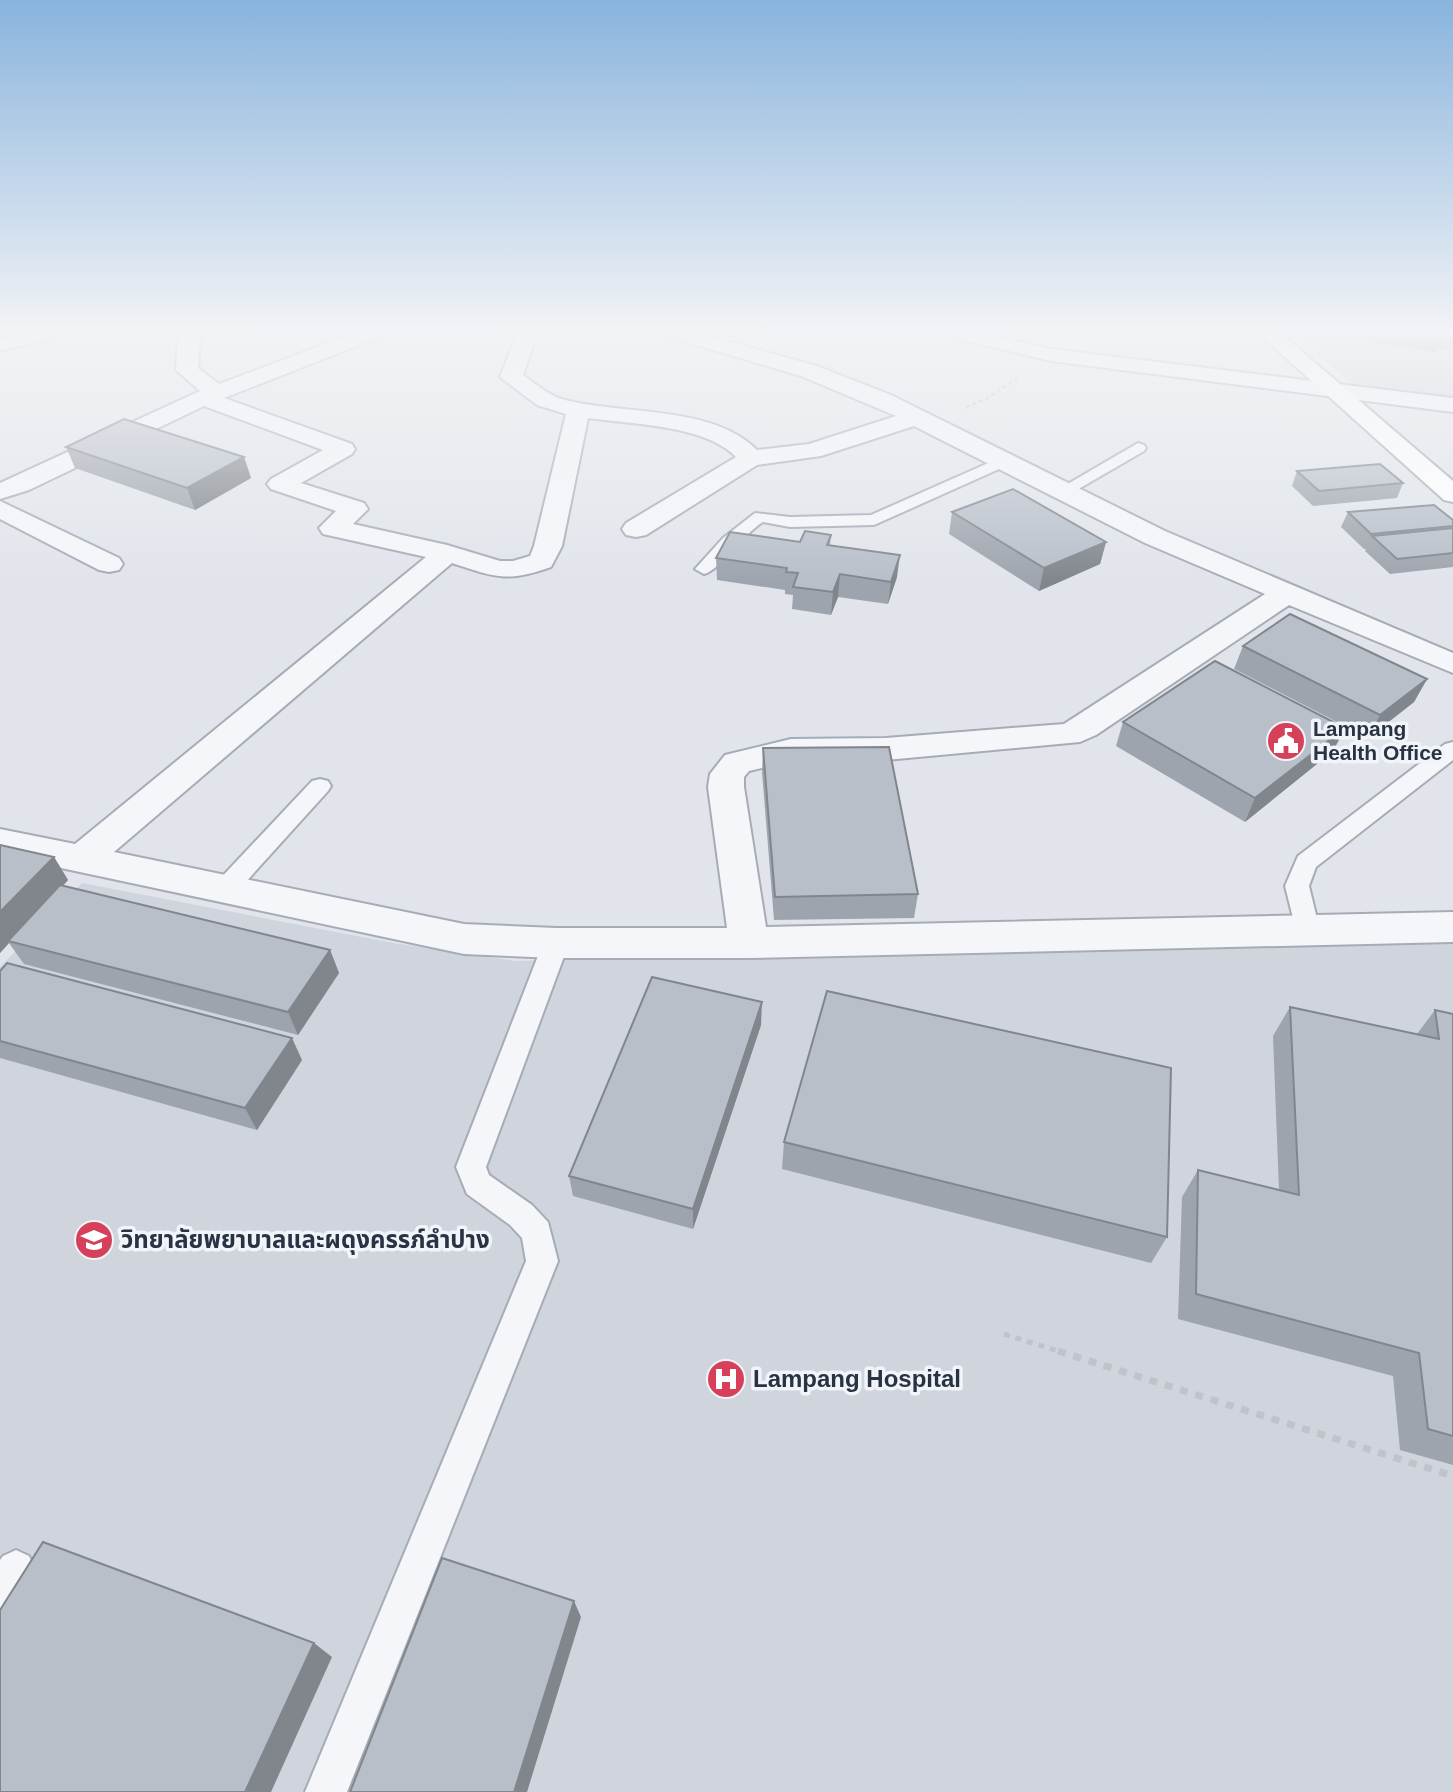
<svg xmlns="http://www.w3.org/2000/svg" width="1453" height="1792" font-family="Helvetica,'Noto Sans Thai',sans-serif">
<rect width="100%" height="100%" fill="#e1e5eb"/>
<g fill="#cfd4dd">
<path d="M 1291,332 L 1453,332 L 1453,397 L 1351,383 Z"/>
<path d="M 82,883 L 393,943 L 515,961 L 1453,937 L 1453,1792 L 0,1792 L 0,967 Z"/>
</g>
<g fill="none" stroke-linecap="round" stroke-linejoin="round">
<defs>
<g id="lane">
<path d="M 1138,443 L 1144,445 L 1146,448 L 1144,451 L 1068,495 L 1056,495 L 1054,492 Z"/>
<path d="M 1002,457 L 1010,462 L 1008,465 L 874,525 L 790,527 L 763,522 C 744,533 720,570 704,574 L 695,569 L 723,538 L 755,513 L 790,517 L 871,515 Z"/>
<path d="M 1453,742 L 1453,760 L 1316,867 L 1309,886 L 1320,931 L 1316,938 L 1307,940 L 1298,938 L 1285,886 L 1298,856 L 1445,744 Z"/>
<path d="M 320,779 L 328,781 L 331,786 L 328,791 L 234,895 L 225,898 L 216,895 L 213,889 L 216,883 L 312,781 Z"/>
<path d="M 556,933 L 565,936 L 569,943 L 486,1167 L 489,1175 L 532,1205 L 548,1222 L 558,1261 L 347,1792 L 305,1792 L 526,1261 L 522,1238 L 510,1225 L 467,1194 L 456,1167 L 543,943 L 547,936 Z"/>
<path d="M 16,1550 L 29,1556 L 35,1569 L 14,1609 L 0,1614 L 0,1560 L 3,1556 Z"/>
</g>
<g id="street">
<path d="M 28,332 L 61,332 L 58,336 L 0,351 L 0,339 Z"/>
<path d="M 184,332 L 204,332 L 200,340 L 198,368 L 219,384 L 357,332 L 385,332 L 382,336 L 224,398 L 352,444 L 355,449 L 352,454 L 301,483 L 364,503 L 368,509 L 353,524 L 447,545 L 500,561 L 513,561 L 530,556 L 534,546 L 566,414 L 537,405 L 500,377 L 518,332 L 538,332 L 523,375 C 536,384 549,396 565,400 C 622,415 713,405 757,450 L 809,444 L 896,416 L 801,376 L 666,336 L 663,332 L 694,332 L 817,366 L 891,395 L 1165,531 L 1453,653 L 1453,673 L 1289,605 L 1096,735 L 1080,742 L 886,760 L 791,761 L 749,771 L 744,777 L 744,787 L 766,927 L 1453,912 L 1453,942 L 749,958 L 556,958 L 464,954 L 0,855 L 0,829 L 75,844 L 426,557 L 323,534 L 319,528 L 336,511 L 271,489 L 267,484 L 271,479 L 323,450 L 204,406 L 29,490 L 0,499 L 0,483 L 200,391 L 176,370 L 178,340 ZM 588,418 C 630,424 706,425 736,457 L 626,523 L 622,529 L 626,535 L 636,537 L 646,535 L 757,465 L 821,456 L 914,426 L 1145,543 L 1265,594 L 1064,724 L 886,738 L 791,739 L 725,755 L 710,774 L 708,787 L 727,928 L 556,928 L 464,924 L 114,852 L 452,563 C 495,577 506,583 551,567 L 562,546 Z"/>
<path d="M 944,332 L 975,332 L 1051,349 L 1453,398 L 1453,412 L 1051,361 L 947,336 Z"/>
<path d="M 0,501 L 119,558 L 123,564 L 119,570 L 109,572 L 99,570 L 0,519 Z"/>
</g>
<path id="secondary" d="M 1257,332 L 1279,332 L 1453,481 L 1453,502 L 1444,500 Z"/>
</defs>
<use href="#lane" stroke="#a6acb6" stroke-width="4"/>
<use href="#street" stroke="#a6acb6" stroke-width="4"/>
<use href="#secondary" stroke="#a6acb6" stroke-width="4"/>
<path stroke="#c0c3ca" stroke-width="2.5" stroke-dasharray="3.5 3.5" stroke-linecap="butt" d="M 966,407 L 986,399 L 1019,377"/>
<path stroke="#c0c3ca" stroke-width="5" stroke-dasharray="6 6" stroke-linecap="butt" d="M 1004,1334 L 1064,1353"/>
<path stroke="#c0c3ca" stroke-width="7" stroke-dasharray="8 8" stroke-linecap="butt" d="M 1058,1351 L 1453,1476"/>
<use href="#lane" fill="#f5f6f9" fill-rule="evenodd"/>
<use href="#street" fill="#f5f6f9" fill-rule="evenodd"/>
<use href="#secondary" fill="#fff" fill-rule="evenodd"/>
</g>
<g fill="#9ea4ad">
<path d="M 1302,332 L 1453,332 L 1453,351 L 1438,349 L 1436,352 Z"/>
<path d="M 66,447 L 244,457 L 251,478 L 195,510 L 75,468 Z"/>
<path d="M 1297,471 L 1403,483 L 1397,498 L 1313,506 L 1292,486 Z"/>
<path d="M 952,512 L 1106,542 L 1100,564 L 1039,591 L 949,534 Z"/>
<path d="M 1348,512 L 1453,520 L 1453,567 L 1390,574 L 1365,551 L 1366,549 L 1364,549 L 1341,527 Z"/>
<path d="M 831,535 L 830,545 L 897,577 L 888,604 L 838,597 L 831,615 L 792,609 L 793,595 L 785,594 L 785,590 L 717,580 L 716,558 L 800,542 Z"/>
<path d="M 1243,646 L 1427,679 L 1414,702 L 1368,738 L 1234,669 Z"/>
<path d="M 1123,722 L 1345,728 L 1333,751 L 1245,822 L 1116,746 Z"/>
<path d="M 763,748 L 918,894 L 914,918 L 774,920 L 762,772 Z"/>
<path d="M 0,845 L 54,857 L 68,880 L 63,886 L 330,950 L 339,973 L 298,1035 L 24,964 L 9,943 L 0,953 Z"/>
<path d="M 0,971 L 302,1060 L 257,1130 L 0,1058 Z"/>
<path d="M 1290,1007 L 1417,1034 L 1435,1010 L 1453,1014 L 1453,1465 L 1400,1450 L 1393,1376 L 1178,1319 L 1182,1197 L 1198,1170 L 1279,1190 L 1273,1036 Z"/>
<path d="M 761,1025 L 693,1229 L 573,1196 L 569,1176 Z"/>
<path d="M 784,1142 L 1167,1237 L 1151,1263 L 782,1169 Z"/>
</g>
<g fill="#81868d">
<path d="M 244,457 L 251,478 L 195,510 L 187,488 Z"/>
<path d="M 1106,542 L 1100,564 L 1039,591 L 1044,568 Z"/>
<path d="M 900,555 L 897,577 L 888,604 L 891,582 Z"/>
<path d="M 840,574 L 838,597 L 831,615 L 833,592 Z"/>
<path d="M 1427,679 L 1414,702 L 1368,738 L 1380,715 Z"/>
<path d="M 1345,728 L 1333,751 L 1245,822 L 1255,798 Z"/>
<path d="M 54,857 L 68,880 L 10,942 L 8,941 L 9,943 L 0,953 L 0,912 Z"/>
<path d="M 330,950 L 339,973 L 298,1035 L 288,1012 Z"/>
<path d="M 762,1002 L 761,1025 L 693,1229 L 693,1209 Z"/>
<path d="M 292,1038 L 302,1060 L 257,1130 L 245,1108 Z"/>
<path d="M 574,1601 L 581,1617 L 527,1792 L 514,1792 Z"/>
<path d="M 314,1643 L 332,1657 L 271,1792 L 245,1792 Z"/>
</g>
<g fill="#b8bfc9" stroke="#81868d" stroke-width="2">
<path d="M 124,419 L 244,457 L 187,488 L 66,447 Z"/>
<path d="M 1380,464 L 1403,483 L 1319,491 L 1297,471 Z"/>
<path d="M 1013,489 L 1106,542 L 1044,568 L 952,512 Z"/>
<path d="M 1434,505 L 1453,520 L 1453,526 L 1371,534 L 1348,512 Z"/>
<path d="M 1453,528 L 1453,553 L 1397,559 L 1372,536 Z"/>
<path d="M 805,531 L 831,535 L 827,545 L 900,555 L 891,582 L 840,574 L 833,592 L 793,587 L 798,573 L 786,572 L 787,568 L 716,558 L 730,532 L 800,542 Z"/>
<path d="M 1290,614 L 1427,679 L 1380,715 L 1243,646 Z"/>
<path d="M 1215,661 L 1345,728 L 1255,798 L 1123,722 Z"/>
<path d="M 889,747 L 918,894 L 775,897 L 763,748 Z"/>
<path d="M 0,845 L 54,857 L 0,912 Z"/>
<path d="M 60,885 L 330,950 L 288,1012 L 8,941 Z"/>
<path d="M 7,963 L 292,1038 L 245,1108 L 0,1041 L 0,971 Z"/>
<path d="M 652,977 L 762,1002 L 693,1209 L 569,1176 Z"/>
<path d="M 827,991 L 1171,1068 L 1167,1237 L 784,1142 Z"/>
<path d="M 1290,1007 L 1439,1039 L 1435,1010 L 1453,1014 L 1453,1436 L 1428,1429 L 1419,1353 L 1196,1294 L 1198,1170 L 1299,1195 Z"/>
<path d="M 43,1542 L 314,1643 L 245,1792 L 0,1792 L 0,1610 Z"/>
<path d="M 442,1558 L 574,1601 L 514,1792 L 350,1792 Z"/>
</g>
<linearGradient id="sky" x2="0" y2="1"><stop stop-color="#89b4dd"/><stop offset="0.57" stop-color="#f2f3f6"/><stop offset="1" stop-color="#f2f3f6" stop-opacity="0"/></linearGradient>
<rect width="1453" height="582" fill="url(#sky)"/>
<defs>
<symbol id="civic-disc" viewBox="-11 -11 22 22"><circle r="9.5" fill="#d6405a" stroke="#f1f4f8"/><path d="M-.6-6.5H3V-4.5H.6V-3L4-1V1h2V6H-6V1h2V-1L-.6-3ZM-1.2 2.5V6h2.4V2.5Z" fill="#fff"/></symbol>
<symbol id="university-disc" viewBox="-11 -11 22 22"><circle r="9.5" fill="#d6405a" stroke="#f1f4f8"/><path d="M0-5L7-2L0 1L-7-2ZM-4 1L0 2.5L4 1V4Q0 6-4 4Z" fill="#fff"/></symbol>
<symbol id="hospital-disc" viewBox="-11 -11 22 22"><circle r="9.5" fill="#d6405a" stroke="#f1f4f8"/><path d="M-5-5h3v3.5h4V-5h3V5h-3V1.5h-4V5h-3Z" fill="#fff"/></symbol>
</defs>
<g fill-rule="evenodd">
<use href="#civic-disc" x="1264" y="719" width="44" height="44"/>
<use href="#university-disc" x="72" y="1218" width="44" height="44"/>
<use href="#hospital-disc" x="704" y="1357" width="44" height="44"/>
</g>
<g text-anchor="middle" stroke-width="7" stroke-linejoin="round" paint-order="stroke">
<g font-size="21" font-weight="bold" fill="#293344" stroke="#f1f4f8" text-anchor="start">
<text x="1313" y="736">Lampang<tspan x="1313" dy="24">Health Office</tspan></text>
</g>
<g font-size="24" font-weight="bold" fill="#293344" stroke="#f1f4f8" text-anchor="start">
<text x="121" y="1248">วิทยาลัยพยาบาลและผดุงครรภ์ลําปาง</text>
<text x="753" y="1387">Lampang Hospital</text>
</g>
</g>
</svg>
